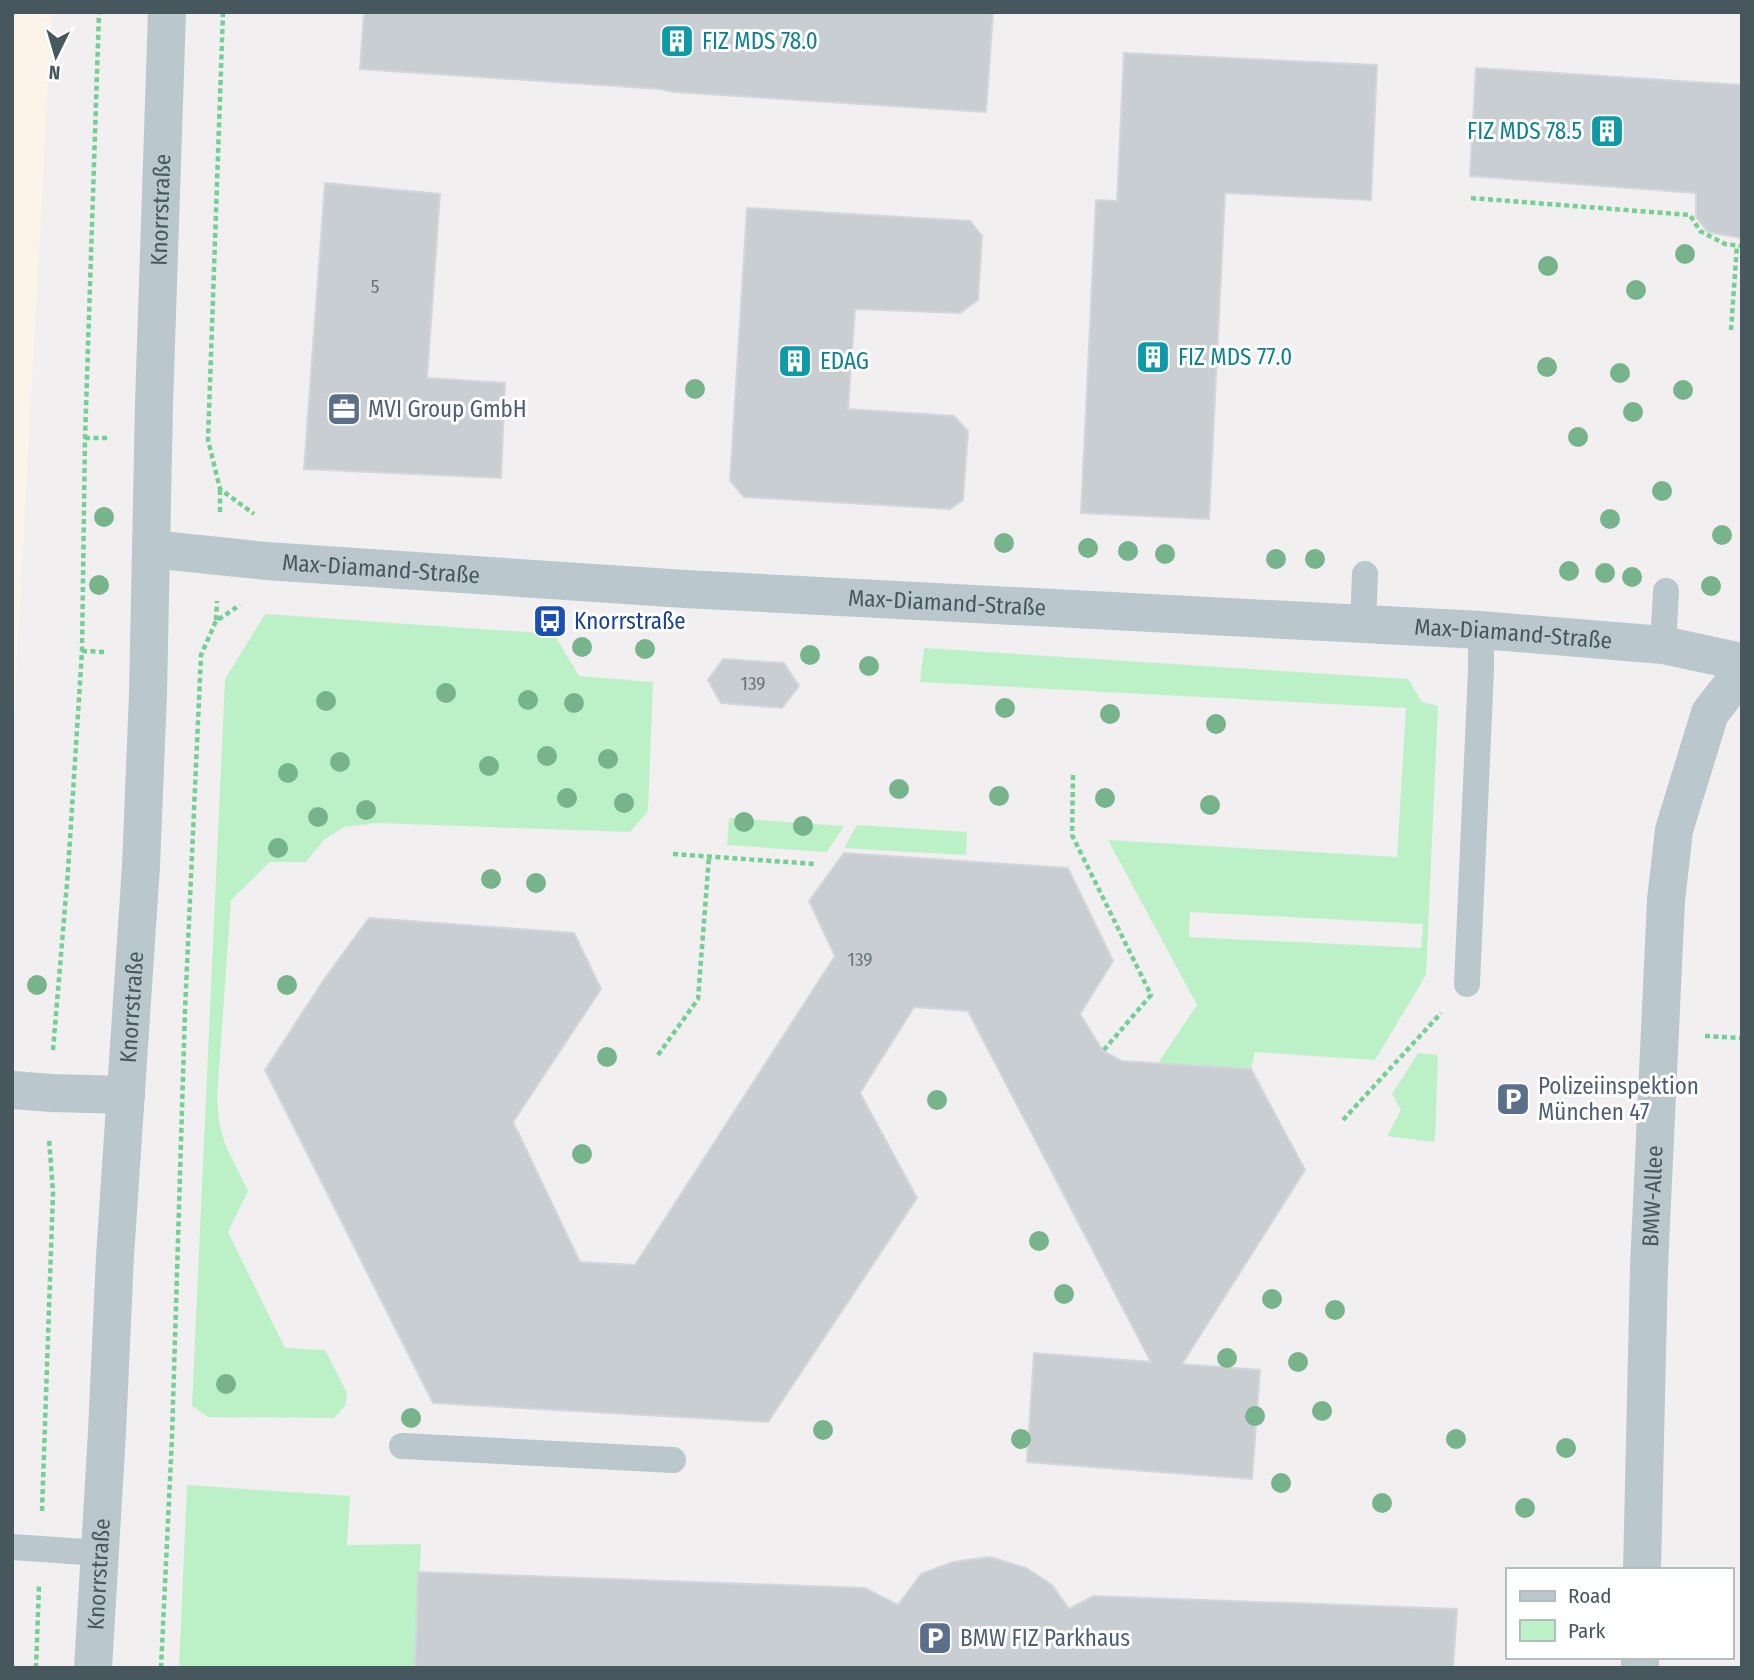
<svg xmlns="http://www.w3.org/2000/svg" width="1754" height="1680" viewBox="0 0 1754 1680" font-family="'Fira Sans Condensed',sans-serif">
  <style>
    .commercial { fill: #fdf4e9 }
    .green { fill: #bcf1c8; fill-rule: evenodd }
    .building { fill: #c9ced2; stroke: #d3d7db; stroke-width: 2 }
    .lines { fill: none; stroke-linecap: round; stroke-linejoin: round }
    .path { stroke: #72d192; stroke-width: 4.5; stroke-dasharray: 5 3.5; stroke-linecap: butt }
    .service { stroke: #bac7cd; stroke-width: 26 }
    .minor { stroke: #bac7cd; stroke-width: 38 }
    .tertiary { stroke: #bac7cd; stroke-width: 38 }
    .tree { fill: #77b48b }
    .labels { text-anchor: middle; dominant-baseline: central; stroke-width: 6; stroke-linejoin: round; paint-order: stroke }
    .number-label { font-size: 19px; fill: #68757b }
    .culture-label { font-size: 23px; fill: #0d838f; stroke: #fff; text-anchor: start }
    .street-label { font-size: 23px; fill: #47575e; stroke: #fff }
    .service-label { font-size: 23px; fill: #4e5e75; stroke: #fff; text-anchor: start }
    .transit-label { font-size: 23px; fill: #164399; stroke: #fff; text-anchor: start }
  </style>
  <rect width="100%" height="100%" fill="#f2eff0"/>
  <path class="commercial" d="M12,12H52L12,749Z"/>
  <path class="green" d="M265,614L554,634L579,676L653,682L648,811L630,832L377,823L344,827L324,840L306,862H270L231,900L217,1097L219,1122L225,1144L248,1191L228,1232L285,1348L325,1350L347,1393L345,1406L334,1418L208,1417L192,1406L225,679Z
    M924,648L1408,679L1422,702L1438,706L1426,975L1375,1060L1255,1052L1251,1069L1158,1063L1197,1005L1108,840L1397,857L1406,708L920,682ZM1190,912L1423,924L1421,948L1189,937Z
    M729,818L844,826L827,852L727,845Z
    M857,825L967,832L966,855L844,848Z
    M1418,1053L1438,1055L1435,1142L1387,1136L1401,1110L1392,1094Z
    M187,1485L350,1496L347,1545L421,1544L415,1668H179Z"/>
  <path class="building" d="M364,12H993L986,112L674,92L660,89L360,69Z
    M1124,53L1377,65L1371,200L1225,193L1209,519L1081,513L1096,200L1117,201Z
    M1476,68L1742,85V238L1708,232L1696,217V193L1470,176Z
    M325,183L440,194L427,378L505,383L501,478L304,469Z
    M747,208L970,221L982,236L978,300L960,313L855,309L848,409L954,416L968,431L963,500L950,509L744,497L730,481Z
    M723,659L784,663L799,686L782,708L721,703L708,680Z
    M844,853L1068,868L1113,961L1080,1014L1103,1051L1122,1061L1251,1069L1305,1170L1182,1364L1260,1370L1252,1479L1027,1462L1034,1353L1151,1362L968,1011L914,1007L860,1093L917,1198L768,1422L433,1403L265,1070L325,978L369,918L574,933L601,989L513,1122L580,1262L635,1265L835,956L809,901Z
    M990,1557L1026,1568L1052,1585L1069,1609L1093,1596L1457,1609L1453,1668H415L418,1572L865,1588L898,1605L921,1574L953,1562Z"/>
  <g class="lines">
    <path class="path" d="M223,12L208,440L220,489L254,514
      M1471,198L1690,215L1700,231L1725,244L1742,246
      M1731,330L1737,245
      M85,438H109
      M220,512V489
      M216,620L217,601
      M82,651L106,652
      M1073,775L1072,835L1151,995L1103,1051
      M673,854L815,864
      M1705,1036L1742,1038
      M53,1050L68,871L82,651L85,438L99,12
      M658,1055L698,999L709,857
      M1343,1120L1441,1013
      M42,1511L53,1192L49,1139
      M36,1668L39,1586
      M161,1668L172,1437L185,1010L201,655L216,621L240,605"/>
    <path class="service" d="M1363,624L1365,574
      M1663,645L1666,591
      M1467,984L1481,670V630
      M402,1446L673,1460
      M12,1547L100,1553"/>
    <g class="minor">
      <path id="s1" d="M151,549L266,561L685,589L1481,630L1663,645L1742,662"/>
      <path d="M12,1090L52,1093L126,1095"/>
      <path id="s2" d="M1642,1570L1649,1267L1666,900L1674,830L1710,713L1742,672"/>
      <path d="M1640,1668V1657"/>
    </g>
    <path class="tertiary" id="s3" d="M93,1668L107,1432L115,1256L141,866L148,694L154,404L167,12"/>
  </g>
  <g class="tree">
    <circle cx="1685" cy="254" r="10"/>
    <circle cx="1548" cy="266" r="10"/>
    <circle cx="1636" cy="290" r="10"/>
    <circle cx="1547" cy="367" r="10"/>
    <circle cx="1620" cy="373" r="10"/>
    <circle cx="695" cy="389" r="10"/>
    <circle cx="1683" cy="390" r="10"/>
    <circle cx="1633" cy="412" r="10"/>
    <circle cx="1578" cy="437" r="10"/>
    <circle cx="1662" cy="491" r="10"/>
    <circle cx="104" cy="517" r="10"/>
    <circle cx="1610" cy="519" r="10"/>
    <circle cx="1722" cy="535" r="10"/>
    <circle cx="1004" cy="543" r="10"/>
    <circle cx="1088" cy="548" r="10"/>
    <circle cx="1128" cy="551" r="10"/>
    <circle cx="1165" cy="554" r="10"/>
    <circle cx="1276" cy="559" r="10"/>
    <circle cx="1315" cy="559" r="10"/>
    <circle cx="1569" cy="571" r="10"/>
    <circle cx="1605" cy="573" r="10"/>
    <circle cx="1632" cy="577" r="10"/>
    <circle cx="99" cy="585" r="10"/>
    <circle cx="1711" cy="586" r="10"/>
    <circle cx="582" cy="647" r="10"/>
    <circle cx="645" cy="649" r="10"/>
    <circle cx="810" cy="655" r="10"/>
    <circle cx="869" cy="666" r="10"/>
    <circle cx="446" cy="693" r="10"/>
    <circle cx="528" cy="700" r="10"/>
    <circle cx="326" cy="701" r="10"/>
    <circle cx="574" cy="703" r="10"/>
    <circle cx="1005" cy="708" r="10"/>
    <circle cx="1110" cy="714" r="10"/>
    <circle cx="1216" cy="724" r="10"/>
    <circle cx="547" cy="756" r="10"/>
    <circle cx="608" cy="759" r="10"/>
    <circle cx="340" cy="762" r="10"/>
    <circle cx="489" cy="766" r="10"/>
    <circle cx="288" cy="773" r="10"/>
    <circle cx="899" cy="789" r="10"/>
    <circle cx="999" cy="796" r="10"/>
    <circle cx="567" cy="798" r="10"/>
    <circle cx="1105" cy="798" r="10"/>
    <circle cx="624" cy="803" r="10"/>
    <circle cx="1210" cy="805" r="10"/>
    <circle cx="366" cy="810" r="10"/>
    <circle cx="318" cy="817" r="10"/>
    <circle cx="744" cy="822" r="10"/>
    <circle cx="803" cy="826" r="10"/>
    <circle cx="278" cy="848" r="10"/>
    <circle cx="491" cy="879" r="10"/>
    <circle cx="536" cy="883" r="10"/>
    <circle cx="37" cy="985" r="10"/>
    <circle cx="287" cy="985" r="10"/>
    <circle cx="607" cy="1057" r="10"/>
    <circle cx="937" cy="1100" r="10"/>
    <circle cx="582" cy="1154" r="10"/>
    <circle cx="1039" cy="1241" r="10"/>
    <circle cx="1064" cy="1294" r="10"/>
    <circle cx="1272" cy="1299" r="10"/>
    <circle cx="1335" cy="1310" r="10"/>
    <circle cx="1227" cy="1358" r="10"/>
    <circle cx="1298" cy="1362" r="10"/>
    <circle cx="226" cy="1384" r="10"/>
    <circle cx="1322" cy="1411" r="10"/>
    <circle cx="1255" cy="1416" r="10"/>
    <circle cx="411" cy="1418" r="10"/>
    <circle cx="823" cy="1430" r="10"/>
    <circle cx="1021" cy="1439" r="10"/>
    <circle cx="1456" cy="1439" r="10"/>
    <circle cx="1566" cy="1448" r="10"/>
    <circle cx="1281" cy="1483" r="10"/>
    <circle cx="1382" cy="1503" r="10"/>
    <circle cx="1525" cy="1508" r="10"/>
  </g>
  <defs>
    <g id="building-square" transform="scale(1.75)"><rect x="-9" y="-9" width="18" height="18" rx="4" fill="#0f9aa8" stroke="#fff"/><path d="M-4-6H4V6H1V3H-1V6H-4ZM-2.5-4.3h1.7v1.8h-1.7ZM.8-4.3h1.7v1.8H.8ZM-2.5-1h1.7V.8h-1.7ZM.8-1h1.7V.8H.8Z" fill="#fff"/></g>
    <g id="office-square" transform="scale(1.75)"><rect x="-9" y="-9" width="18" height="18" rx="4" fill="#5c6f8a" stroke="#fff"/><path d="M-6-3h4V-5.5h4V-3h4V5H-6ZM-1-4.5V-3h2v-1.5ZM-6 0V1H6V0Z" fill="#fff"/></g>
    <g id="bus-square" transform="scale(1.75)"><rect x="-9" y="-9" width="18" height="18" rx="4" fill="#1a4fb4" stroke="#fff"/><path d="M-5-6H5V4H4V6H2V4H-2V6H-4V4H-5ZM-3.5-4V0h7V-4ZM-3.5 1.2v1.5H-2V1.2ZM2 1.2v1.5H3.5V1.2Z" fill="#fff"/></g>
    <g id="parking-square" transform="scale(1.75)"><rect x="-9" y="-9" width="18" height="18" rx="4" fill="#5c6f8a" stroke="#fff"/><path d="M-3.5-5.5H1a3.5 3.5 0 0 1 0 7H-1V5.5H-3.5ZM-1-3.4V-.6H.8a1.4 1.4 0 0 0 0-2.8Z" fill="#fff"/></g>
  </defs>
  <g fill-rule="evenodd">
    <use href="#building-square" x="677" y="41"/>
    <use href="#building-square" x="1607" y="131"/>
    <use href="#building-square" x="1153" y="357"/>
    <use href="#building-square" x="795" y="361"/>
    <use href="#office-square" x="344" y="409"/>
    <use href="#bus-square" x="550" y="621"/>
    <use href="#parking-square" x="1513" y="1099"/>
    <use href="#parking-square" x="935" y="1638"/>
  </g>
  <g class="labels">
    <g class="number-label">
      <text x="375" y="286">5</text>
      <text x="753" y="683">139</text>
      <text x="860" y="959">139</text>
    </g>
    <g class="culture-label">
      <text x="702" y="41">FIZ MDS 78.0</text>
      <text x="1582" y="131" text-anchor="end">FIZ MDS 78.5</text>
      <text x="1178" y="357">FIZ MDS 77.0</text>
      <text x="820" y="361">EDAG</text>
    </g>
    <g class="street-label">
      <text stroke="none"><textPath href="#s3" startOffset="1460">Knorrstraße</textPath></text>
      <text stroke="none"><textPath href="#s1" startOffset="231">Max-Diamand-Straße</textPath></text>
      <text stroke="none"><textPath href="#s1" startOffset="798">Max-Diamand-Straße</textPath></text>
      <text stroke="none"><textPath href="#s1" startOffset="1365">Max-Diamand-Straße</textPath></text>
      <text stroke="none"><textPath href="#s3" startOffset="662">Knorrstraße</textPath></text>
      <text stroke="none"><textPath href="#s2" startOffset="374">BMW-Allee</textPath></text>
      <text stroke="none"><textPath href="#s3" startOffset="94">Knorrstraße</textPath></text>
    </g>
    <g class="service-label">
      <text x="368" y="409">MVI Group GmbH</text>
      <text x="1538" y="1086">Polizeiinspektion<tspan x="1538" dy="26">München 47</tspan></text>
      <text x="960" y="1638">BMW FIZ Parkhaus</text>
    </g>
    <g class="transit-label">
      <text x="574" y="621">Knorrstraße</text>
    </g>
  </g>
  <rect width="1754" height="1680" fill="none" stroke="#47575e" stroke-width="28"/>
  <rect x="1506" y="1568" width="228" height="91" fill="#ffffff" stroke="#b5bcbf" stroke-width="2"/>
  <rect x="1520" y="1591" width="35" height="10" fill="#bac7cd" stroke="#b5bcbf" stroke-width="2"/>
  <text x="1568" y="1603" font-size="21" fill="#47575e">Road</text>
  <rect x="1520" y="1620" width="35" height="21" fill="#bcf1c8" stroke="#b5bcbf" stroke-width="2"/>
  <text x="1568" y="1638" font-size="21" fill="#47575e">Park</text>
  <g transform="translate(56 56) rotate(185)" stroke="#ffffff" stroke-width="5" paint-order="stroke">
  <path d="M0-5L12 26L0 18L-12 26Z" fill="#47575e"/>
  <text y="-10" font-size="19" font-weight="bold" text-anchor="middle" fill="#47575e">N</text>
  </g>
</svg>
